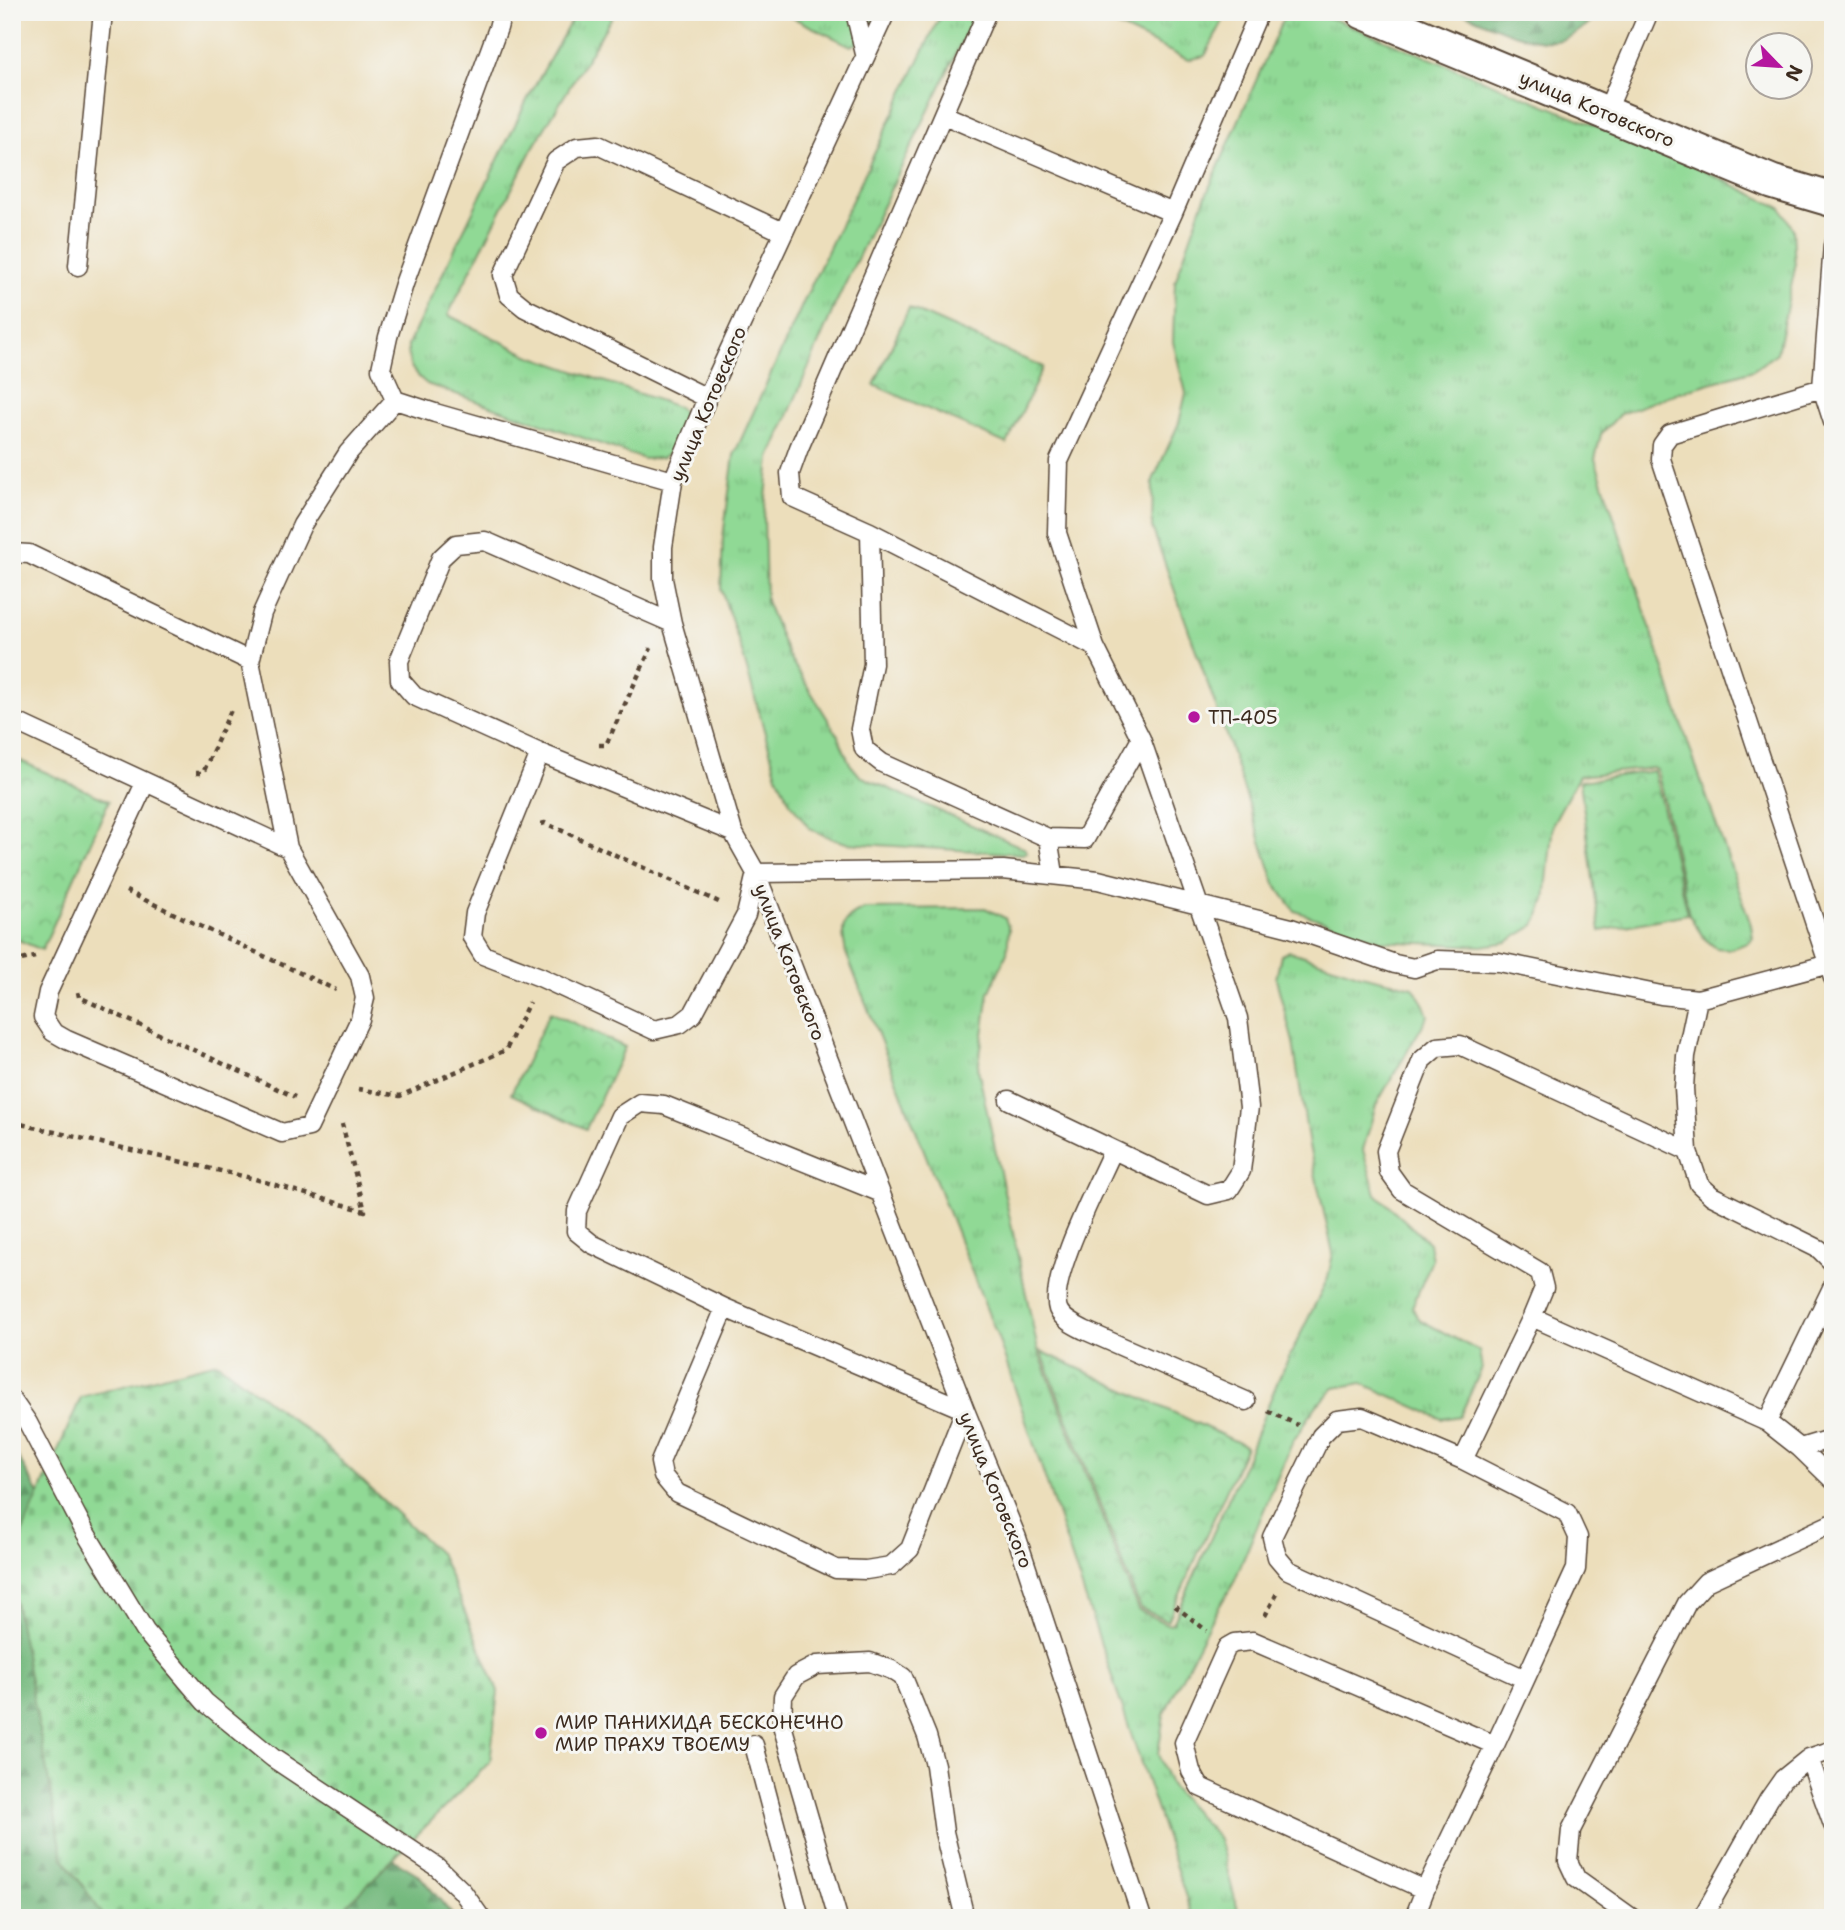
<svg xmlns="http://www.w3.org/2000/svg" width="1845" height="1930" viewBox="0 0 1845 1930" font-family="'Shantell Sans',sans-serif">
  <style>
    .grass { fill: url(#grass-tufts); stroke: #66825a; stroke-width: 2 }
    .forest { fill: url(#forest-firs); stroke: #58724e; stroke-width: 2 }
    .cemetery { fill: url(#cemetery-stones); stroke: #66825a; stroke-width: 2 }
    .park { fill: url(#park-crowns); stroke: #66825a; stroke-width: 2 }
    .lines { fill: none; stroke-linecap: round; stroke-linejoin: round }
    .lane-casing { stroke: #564536; stroke-width: 21 }
    .street-casing { stroke: #564536; stroke-width: 37 }
    .path { stroke: #564536; stroke-width: 4.5; stroke-dasharray: 5 5; stroke-linecap: butt }
    .lane { stroke: #fff; stroke-width: 18 }
    .street { stroke: #fff; stroke-width: 33 }
    .poi-dot { fill: #b5179e; stroke: #f6f6f2; stroke-width: 2.5 }
    .labels { text-anchor: middle; dominant-baseline: central; stroke-width: 6; stroke-linejoin: round; paint-order: stroke }
    .street-label { font-size: 19px; fill: #3b2a1e; stroke: #f6f6f2 }
    .poi-label { font-size: 19px; fill: #3b2a1e; stroke: #f6f6f2; text-anchor: start }
  </style>
  <defs>
    <pattern id="grass-tufts" width="24" height="20" patternUnits="userSpaceOnUse" patternTransform="scale(1.75)"><rect width="24" height="20" fill="#90d995"/><path d="M3 7l-1-3M5 7V3M7 7l1-3M15 17l-1-3M17 17v-4M19 17l1-3" fill="none" stroke="#7dba80"/></pattern>
    <pattern id="forest-firs" width="22" height="20" patternUnits="userSpaceOnUse" patternTransform="scale(1.75)"><rect width="22" height="20" fill="#74b97e"/><path d="M5 1l3.5 6h-7zM16 11l3.5 6h-7z" fill="#609767"/></pattern>
    <pattern id="cemetery-stones" width="16" height="16" patternUnits="userSpaceOnUse" patternTransform="scale(1.75)"><rect width="16" height="16" fill="#90d995"/><path d="M2 7V4a2 2 0 0 1 4 0v3zM10 15v-3a2 2 0 0 1 4 0v3z" fill="#7dba80"/></pattern>
    <pattern id="park-crowns" width="20" height="18" patternUnits="userSpaceOnUse" patternTransform="scale(1.75)"><rect width="20" height="18" fill="#90d995"/><path d="M2 6a3 3 0 1 1 6 0M12 15a3 3 0 1 1 6 0" fill="none" stroke="#7dba80"/></pattern>
  </defs>
  <rect width="100%" height="100%" fill="#f6f6f2"/>
  <filter id="ink" filterUnits="userSpaceOnUse"><feTurbulence type="fractalNoise" baseFrequency=".0143" numOctaves="2"/><feDisplacementMap in="SourceGraphic" scale="14" xChannelSelector="R" yChannelSelector="G"/><feConvolveMatrix kernelMatrix="1 2 1 2 8 2 1 2 1" color-interpolation-filters="sRGB"/></filter>
  <filter id="wash" filterUnits="userSpaceOnUse"><feTurbulence type="fractalNoise" baseFrequency=".00686" numOctaves="4" result="noise"/><feDisplacementMap in="SourceGraphic" scale="28" xChannelSelector="R" yChannelSelector="G"/><feGaussianBlur stdDeviation="1.57" result="paint"/><feColorMatrix in="noise" values="0 0 0 0 0 0 0 0 0 0 0 0 0 0 0 0 0 1.4 0 .05"/><feComposite in="paint" operator="in"/></filter>
  <g filter="url(#wash)">
    <rect width="100%" height="100%" fill="#ecdebb"/>
    <path class="grass" d="M576,12H615L531,151L448,315L528,355L678,407L683,412L684,419L671,452L661,458L644,459L427,384C412,372 407,365 408,345L526,102Z
      M781,12H879L861,42L851,46Z
      M942,12H976L835,305L770,458L764,517L766,601L788,655L837,734L850,764L860,776L1024,848L1027,852L1022,854L846,843L826,836L809,828L790,802L777,776L742,652L721,589L723,537L734,455L809,290Z
      M1088,12H1223V21L1205,56L1188,60Z
      M1286,12H1309L1336,20L1695,166L1781,208L1793,229L1795,268L1777,353L1753,370L1677,393L1620,414L1601,434L1595,459L1688,743L1751,925L1753,938L1748,943L1730,949L1716,948L1704,938L1689,915L1657,770L1653,768L1579,776L1553,823L1545,900L1535,925L1507,942L1482,946L1379,941L1295,911L1275,884L1225,732L1152,527L1153,480L1179,423L1186,393L1173,342L1175,282L1203,202Z
      M985,908L1005,918L1009,929L1007,953L989,993L978,1069L1038,1350L1138,1610L1167,1624L1173,1623L1247,1457L1279,1378L1328,1278L1333,1253L1309,1146L1293,1042L1276,979L1281,955L1289,951L1361,975L1413,987L1424,1005L1428,1016L1376,1105L1363,1150L1376,1194L1429,1243L1432,1260L1412,1307L1420,1320L1479,1351L1482,1368L1460,1416L1442,1419L1362,1383L1335,1388L1317,1405L1292,1443L1233,1584L1210,1622L1164,1714L1158,1754L1170,1785L1219,1839L1240,1918H1193L998,1338L846,953C842,929 838,920 864,909Z"/>
    <path class="forest" d="M1461,12H1601C1591,22 1575,36 1560,40C1533,47 1487,23 1461,12Z
      M12,1447L109,1615L258,1778L419,1875L455,1918H12Z"/>
    <path class="cemetery" d="M217,1362L319,1440L441,1555L498,1691L490,1762L344,1908L326,1918H105L63,1857L12,1585V1557L81,1397Z"/>
    <path class="park" d="M909,308L1043,367L1007,444L874,385Z
      M12,757L109,801L42,950L16,939L12,925Z
      M1654,771L1687,914L1600,931L1580,781Z
      M550,1012L625,1047L586,1129L511,1094Z
      M1041,1351L1246,1446L1168,1621L1140,1608Z"/>
  </g>
  <g filter="url(#ink)">
    <g class="lines">
      <g class="lane-casing">
        <path id="lane" d="M855,12L865,54
          M886,12L707,398L673,481L663,547V579L672,623L733,832L756,873L965,1410L1017,1538L1142,1918
          M987,12L799,448L790,473L792,497L870,532L1095,647
          M1606,113L1649,12
          M944,115L1173,213
          M1833,245L1822,388L1833,422
          M78,266L103,12
          M1822,388L1670,434L1662,445L1661,459L1833,978
          M707,398L525,308L509,295L503,275L556,161L577,147L598,145L783,232
          M395,400L381,369L388,337L404,284L498,28L502,12
          M870,532L873,664L860,729L864,749L882,763L1048,838L1085,839L1141,739
          M12,553L29,554L250,661
          M672,623L485,541L456,544L441,558L399,661L400,680L414,696L540,753L733,832
          M12,720L288,848
          M540,753L475,913L472,937L483,955L540,977L654,1030L680,1024L693,1014L746,915L756,873L1003,870L1098,880L1291,928L1395,964L1414,968L1437,960L1499,962L1661,995L1698,999L1686,1056L1684,1088L1688,1151
          M145,783L48,992L43,1017L53,1032L67,1040L282,1133L309,1127L360,1019L365,998L360,976L288,848L250,661L262,613L302,525L348,453L395,400L435,413L673,481
          M1048,838L1054,874
          M1698,999L1833,963
          M1009,1100L1208,1195L1229,1190L1241,1171L1249,1107L1238,1018L1141,739L1095,647L1057,533L1059,461L1173,213L1259,12
          M1113,1150C1099,1182 1048,1279 1058,1309C1062,1319 1074,1325 1084,1330L1246,1401
          M725,1308L660,1462L663,1476L677,1493L836,1569L866,1570L891,1566L910,1549L965,1410L725,1308L592,1244L576,1231L577,1211L620,1116L640,1103L664,1105L879,1192
          M1532,1317L1767,1422L1800,1448L1833,1480
          M12,1400L28,1423L85,1532L145,1631L205,1702L273,1758L437,1867L462,1891L481,1918
          M1767,1422L1833,1286
          M1800,1448L1833,1438
          M1463,1460L1532,1317L1544,1288L1540,1272L1402,1190L1389,1172L1386,1151L1422,1060L1437,1047L1460,1045L1688,1151L1699,1184L1712,1196L1819,1249L1833,1263
          M754,1745L800,1918
          M1833,1750L1809,1758L1833,1825
          M1425,1890L1200,1787L1191,1771L1184,1743L1227,1647L1234,1643L1253,1641L1495,1745
          M838,1918L782,1725L783,1696L796,1676L817,1665L870,1662L892,1670L903,1677L927,1736L935,1765L944,1832L965,1918
          M1414,1918L1425,1890L1495,1745L1576,1569L1578,1537L1567,1513L1463,1460L1362,1417L1337,1420L1321,1436L1272,1537L1277,1557L1288,1570L1525,1679
          M1632,1918L1576,1878L1568,1861L1571,1830L1687,1603L1706,1582L1833,1523
          M1702,1918L1769,1799L1783,1779L1809,1758"/>
      </g>
      <g class="street-casing">
        <path id="street" d="M1363,12L1772,182L1833,200"/>
      </g>
      <path class="path" d="M1827,446L1833,465
        M599,745H606L651,648
        M196,773H203L231,710
        M541,824L545,823L721,903
        M126,891L336,990
        M12,962L35,957
        M78,992L79,997L295,1097
        M358,1089L400,1096L506,1050L529,1002
        M12,1122L255,1179L365,1211L342,1124
        M1268,1411L1298,1425
        M1175,1606L1207,1631
        M1265,1616L1277,1593"/>
      <use href="#lane" class="lane"/>
      <use href="#street" class="street"/>
    </g>
  </g>
  <g class="poi-dot">
    <circle cx="1194" cy="717" r="7"/>
    <circle cx="541" cy="1733" r="7"/>
  </g>
  <g class="labels">
    <g class="street-label">
      <text transform="translate(1597 109) rotate(23)">улица Котовского</text>
      <text transform="translate(708 404) rotate(-67)">улица Котовского</text>
      <text transform="translate(790 962) rotate(69)">улица Котовского</text>
      <text transform="translate(996 1490) rotate(68)">улица Котовского</text>
    </g>
    <g class="poi-label">
      <text x="1208" y="717">ТП-405</text>
      <text x="555" y="1722">МИР ПАНИХИДА БЕСКОНЕЧНО<tspan x="555" dy="22">МИР ПРАХУ ТВОЕМУ</tspan></text>
    </g>
  </g>
  <rect width="1845" height="1930" fill="none" stroke="#f6f6f2" stroke-width="42"/>
  <g transform="translate(1779 66) rotate(115)"><circle r="33" fill="#f6f6f2" stroke="#aba49d" stroke-width="2"/>
  <path d="M0-5L12 26L0 18L-12 26Z" fill="#b5179e"/>
  <text y="-10" font-size="19" font-weight="bold" text-anchor="middle" fill="#3b2a1e">N</text>
  </g>
</svg>
